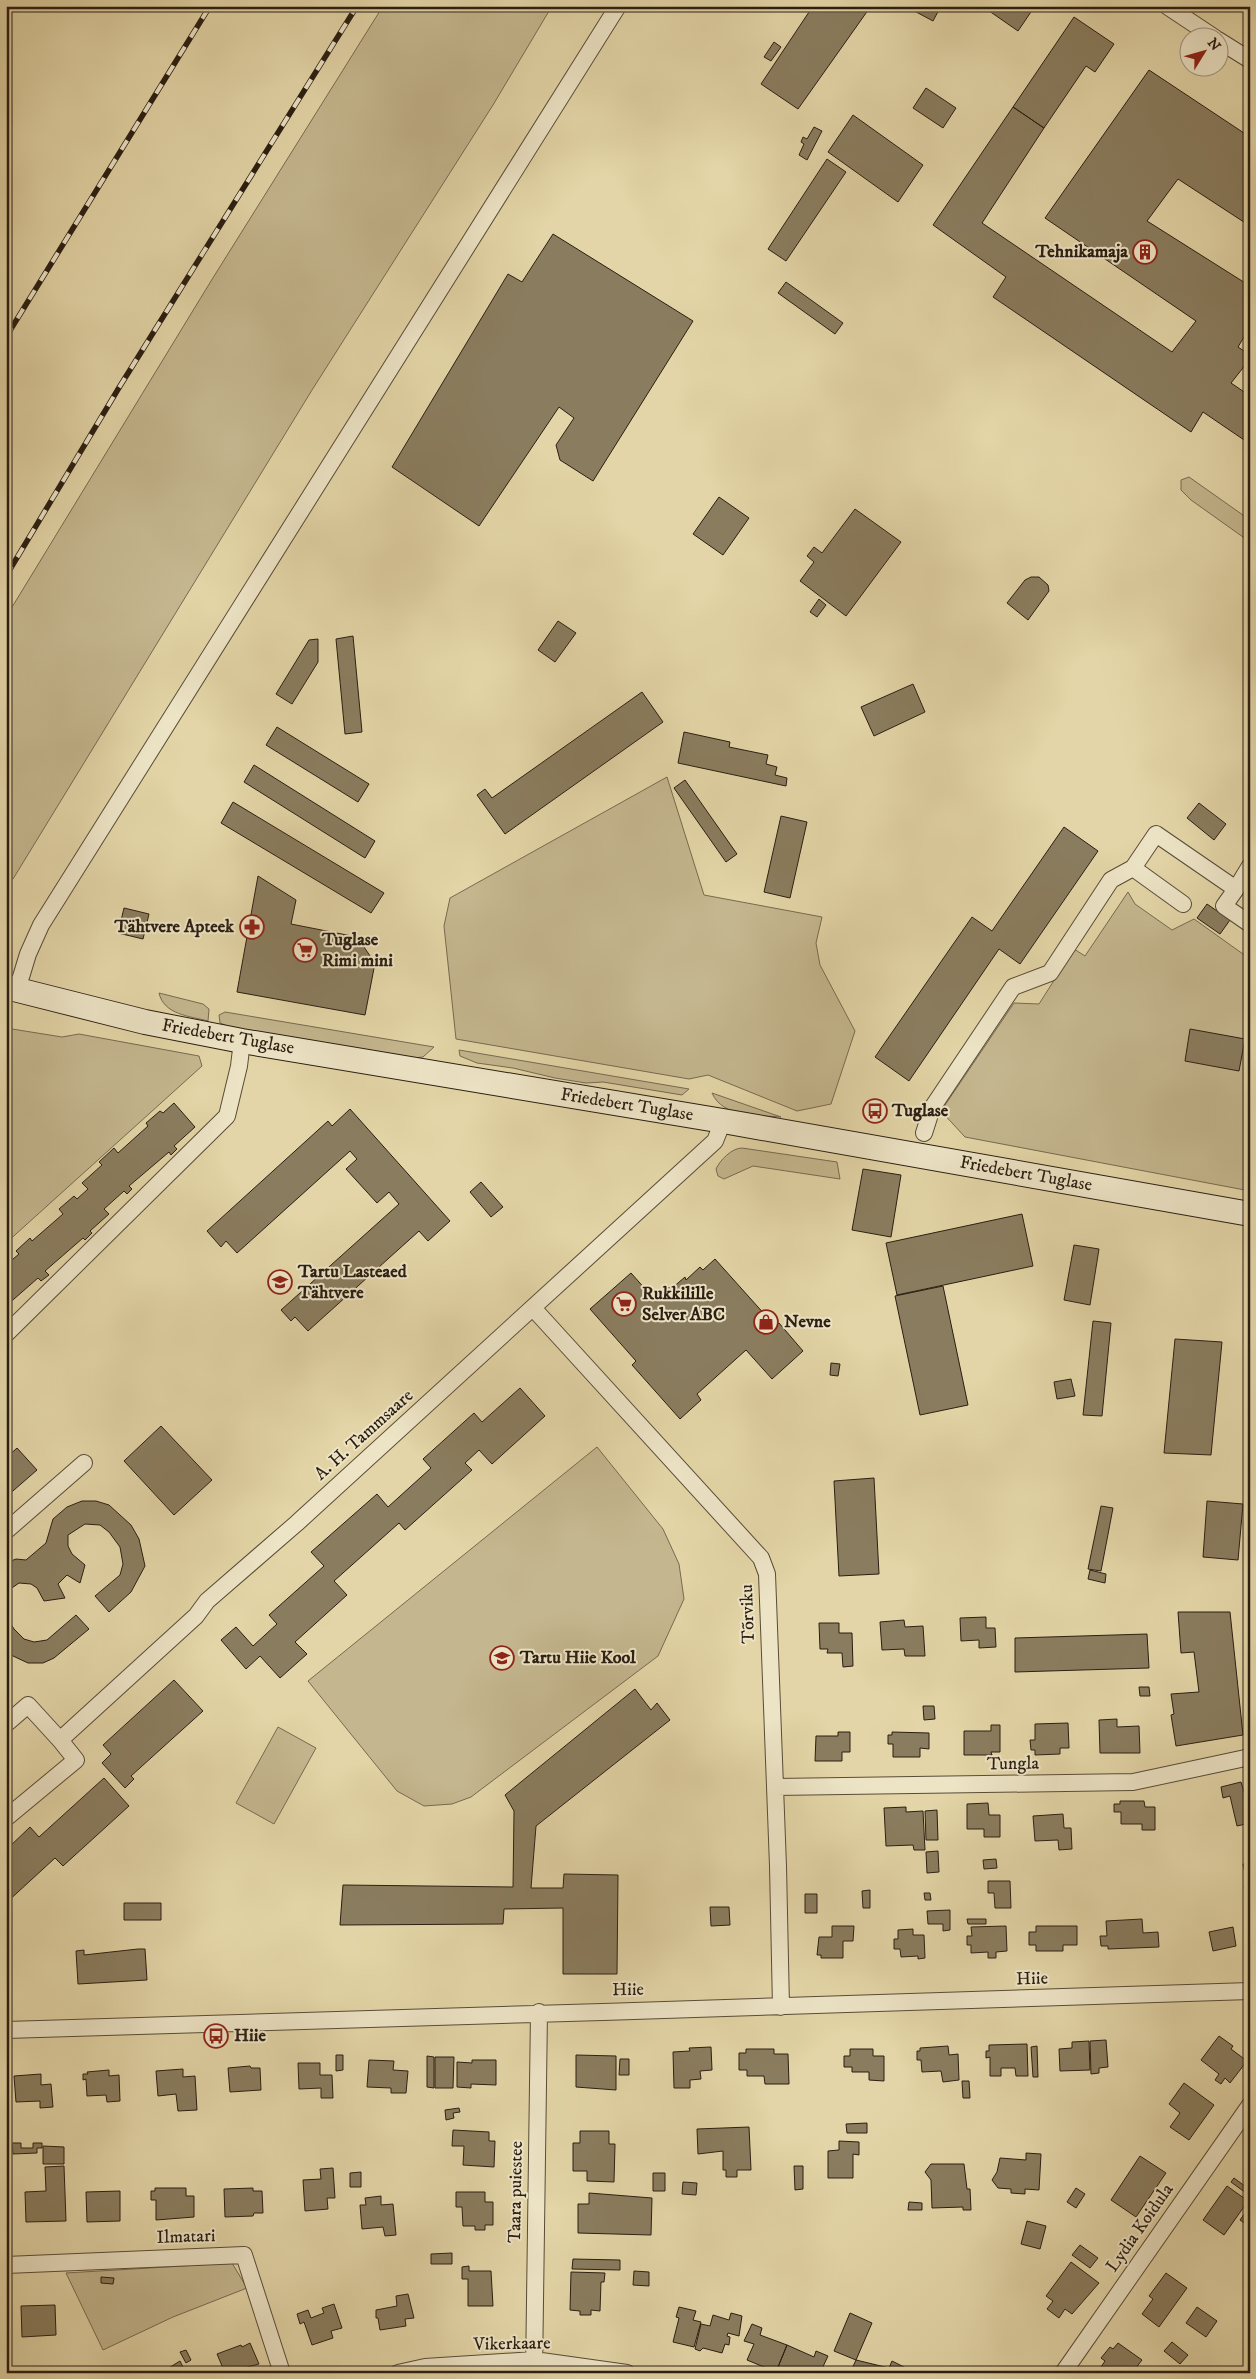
<svg xmlns="http://www.w3.org/2000/svg" width="1256" height="2379" viewBox="0 0 1256 2379" font-family="'IM FELL DW Pica',serif">
  <style>
    .green { fill: #c4b68e; stroke: #776a50 }
    .building { fill: #8a7d5f; stroke: #2a1e12 }
    .lines { fill: none; stroke-linecap: round; stroke-linejoin: round }
    .street-casing { stroke: #584c37; stroke-width: 18 }
    .secondary-casing { stroke: #2a1e12; stroke-width: 26 }
    .street { stroke: #ede4c6; stroke-width: 16 }
    .secondary { stroke: #ede4c6; stroke-width: 24 }
    .rail-casing { stroke: #2a1e12; stroke-width: 5.5 }
    .rail { stroke: #ede4c6; stroke-width: 4; stroke-dasharray: 11; stroke-linecap: butt }
    .labels { text-anchor: middle; dominant-baseline: central; stroke-width: 4; stroke-linejoin: round; paint-order: stroke }
    .poi-label { font-size: 18px; font-weight: bold; fill: #2a1e12; stroke: #ede4c6; text-anchor: start }
    .street-label { font-size: 18px; fill: #2a1e12; stroke: #ede4c6 }
  </style>
  <rect width="100%" height="100%" fill="#e3d5a7"/>
  <filter id="stains"><feTurbulence type="fractalNoise" baseFrequency=".004" numOctaves="4"/><feColorMatrix values="0 0 0 0 .2 0 0 0 0 .09 0 0 0 0 .02 0 0 0 .5 -.17"/></filter>
  <radialGradient id="worn" r=".72"><stop offset=".6" stop-color="#630" stop-opacity="0"/><stop offset="1" stop-color="#630" stop-opacity=".3"/></radialGradient>
  <path class="green" d="M383,6H552L493,105L312,390L13,879L6,877V617L211,281Z
    M1189,477L1250,520V542L1191,500L1181,490V480Z
    M667,777L704,895L822,917L816,943L820,965L855,1031L831,1104L797,1111L708,1075L689,1079L456,1039L444,926L450,898Z
    M1128,892L1135,904L1172,930L1194,919L1250,959V1191L965,1137L941,1111L1014,1003L1039,1004L1074,949L1085,956Z
    M159,993L203,1004L209,1009L208,1021C190,1016 164,1015 159,993Z
    M225,1012L434,1047L423,1057L413,1058L233,1028L220,1023L219,1015Z
    M6,1028L62,1037L79,1034L199,1056L202,1066L6,1243Z
    M459,1050L689,1089L682,1095L603,1082L586,1083L555,1078L513,1068L477,1063L460,1056Z
    M712,1093L781,1117C758,1115 723,1118 712,1093Z
    M742,1148L837,1162L840,1179L753,1166L724,1179L718,1176L716,1169C720,1160 732,1148 742,1148Z
    M597,1447L663,1529L679,1564L684,1599L658,1656L471,1797L452,1804L424,1806L397,1791L308,1681Z
    M278,1727L316,1748L274,1824L236,1803Z
    M232,2263L247,2288L173,2317L103,2350L66,2273Z"/>
  <path class="building" d="M813,6H871L798,109L761,84Z
    M905,6H941L933,21Z
    M982,6H1035L1018,31Z
    M1074,17L1114,44L1095,72L1086,66L1044,128L1013,107Z
    M774,42L781,47L771,61L764,57Z
    M1149,70L1250,137V226L1178,179L1147,221L1250,286V327L1238,347L1250,355V359L1231,383L1250,396V444L1203,412L1191,432L993,297L1006,277L933,225L1013,107L1044,128L982,223L1172,352L1196,321L1045,218Z
    M926,88L956,108L943,128L913,108Z
    M853,115L923,165L898,202L828,152Z
    M6,120L12,121L8,141H6Z
    M814,127L822,131L807,160L799,155L804,144L801,142L803,137L807,139Z
    M827,159L846,172L786,261L768,249Z
    M553,234L693,321L593,481L560,460L556,445L574,418L559,407L479,526L392,467L508,274L522,282Z
    M786,282L843,323L835,334L778,293Z
    M719,497L749,518L723,555L693,534Z
    M855,509L901,542L846,616L800,581L814,562L807,556L814,547L822,553Z
    M1031,577H1039L1048,585L1049,591L1028,620L1007,603L1025,580Z
    M819,599L826,605L817,617L810,612Z
    M558,621L576,633L555,662L538,650Z
    M353,636L362,732L345,734L336,639Z
    M318,639V662L292,704L276,694L309,640Z
    M913,684L925,712L874,736L861,707Z
    M642,692L663,722L505,834L477,795L485,789L492,798Z
    M277,727L369,784L358,802L266,745Z
    M684,732L730,742L729,747L768,755L766,764L777,767L775,775L787,778L786,786L678,763Z
    M254,765L375,841L365,858L244,782Z
    M685,780L737,854L726,862L674,788Z
    M233,802L384,893L371,913L221,823Z
    M1199,803L1226,824L1214,840L1187,818Z
    M781,816L807,822L790,898L764,892Z
    M1064,827L1098,851L1020,964L999,949L909,1081L875,1057L972,917L992,931Z
    M258,876L296,900L291,924L357,937L375,963L365,1015L237,992Z
    M1207,904L1230,920L1220,934L1197,918Z
    M124,908L149,914L143,939L118,933Z
    M1190,1029L1245,1039L1239,1071L1185,1061Z
    M174,1103L195,1127L174,1146L177,1149L171,1155L169,1152L129,1186L132,1189L127,1194L124,1191L104,1209L109,1214L90,1231L92,1233L85,1240L83,1238L45,1271L49,1275L41,1281L38,1278L6,1306V1265L19,1254L16,1251L30,1238L32,1241L63,1214L59,1209L74,1196L77,1199L88,1189L82,1183L102,1165L99,1162L114,1148L118,1153L148,1126L146,1123L160,1111L163,1113Z
    M350,1109L450,1221L428,1241L419,1231L308,1331L295,1317L291,1321L281,1310L399,1204L389,1192L377,1203L346,1169L357,1159L350,1151L237,1253L226,1241L221,1247L207,1231L328,1121L332,1126Z
    M863,1169L901,1175L891,1237L852,1230Z
    M481,1182L503,1207L491,1217L470,1192Z
    M1022,1214L1033,1266L897,1295L886,1243Z
    M1074,1245L1099,1249L1090,1305L1064,1300Z
    M715,1259L775,1326L779,1323L803,1351L772,1379L746,1350L697,1394L701,1400L680,1419L632,1365L636,1361L590,1309L631,1273L655,1300L669,1287L671,1289L685,1277L686,1280L700,1267L703,1270Z
    M943,1286L968,1405L920,1415L895,1296Z
    M1093,1321L1111,1323L1102,1416L1083,1415Z
    M1175,1339L1222,1342L1211,1455L1164,1453Z
    M831,1363L840,1364L838,1376L830,1375Z
    M1071,1379L1075,1396L1057,1399L1054,1382Z
    M520,1388L545,1416L492,1464L479,1450L465,1463L472,1470L405,1530L399,1523L334,1581L347,1595L295,1642L307,1654L280,1678L260,1656L246,1669L221,1640L236,1627L253,1646L277,1624L269,1615L324,1566L311,1552L377,1494L388,1507L431,1468L423,1459L474,1413L482,1422Z
    M161,1426L212,1480L174,1515L124,1461Z
    M17,1448L37,1470L6,1497V1458Z
    M874,1478L879,1574L839,1576L834,1481Z
    M82,1501H96L109,1505L131,1525L139,1539L145,1566L131,1592L109,1612L95,1596L120,1575L123,1564L120,1547L109,1532L100,1525L85,1524L68,1535V1546L72,1554L85,1565L80,1583L67,1575L58,1584L65,1598L44,1601L37,1588L31,1584L19,1583L6,1592V1563L16,1559L26,1560L46,1543L53,1519L67,1507Z
    M1207,1501L1243,1504L1238,1560L1203,1557Z
    M1101,1506L1113,1508L1101,1571L1088,1569Z
    M1090,1570L1106,1574L1105,1583L1088,1579Z
    M1178,1612H1230L1243,1735L1176,1746L1171,1715L1174,1714L1171,1694L1199,1692L1194,1652L1181,1653Z
    M76,1615L89,1629L54,1658L43,1663H28L13,1656L6,1650V1616L14,1629L24,1639L34,1642L47,1640Z
    M986,1617V1628H995L996,1647L979,1648V1640L961,1641L960,1618Z
    M904,1620L905,1627L923,1626L925,1656H905L904,1649L882,1650L880,1622Z
    M819,1623H839V1633H852L853,1666L843,1667L842,1653H827L828,1649H820Z
    M1147,1634L1149,1668L1015,1672V1638Z
    M174,1680L203,1711L131,1776L134,1779L125,1788L102,1763L111,1754L103,1745Z
    M1139,1687H1149L1150,1696H1140Z
    M635,1689L651,1710L657,1703L670,1720L536,1826L531,1888H563L564,1874L618,1875L617,1974H563V1908L504,1909L503,1924L340,1925L343,1885L513,1887L514,1811L505,1795Z
    M923,1706H934L935,1719L924,1720Z
    M1117,1719V1727L1139,1726L1140,1753H1100L1099,1720Z
    M1068,1723L1069,1748H1060V1754L1035,1755V1750H1031L1030,1740H1035V1724Z
    M991,1725H1000V1752H991L992,1755H964V1731H991Z
    M838,1732H850V1752H842V1761H815L816,1736H838Z
    M892,1732L929,1733V1749L920,1748V1757H893V1744H888V1735H892Z
    M104,1778L129,1806L63,1866L55,1858L6,1903V1850L30,1827L39,1837Z
    M1241,1782L1244,1792L1250,1791V1823L1237,1826L1230,1796L1223,1798L1221,1787Z
    M1120,1801H1144L1145,1807H1155V1830H1142V1824H1121V1812H1114V1804H1120Z
    M988,1803L989,1815H1000V1837H984V1829H967V1804Z
    M906,1807V1812L923,1811L925,1850H914L913,1845L886,1846L884,1808Z
    M937,1810L938,1840H926L925,1811Z
    M1063,1814L1064,1828H1071L1072,1849L1059,1850L1058,1840L1035,1841L1033,1816Z
    M938,1851L939,1872L927,1873L926,1852Z
    M996,1859L997,1868L984,1869L983,1860Z
    M1250,1863V1877L1246,1878L1243,1864Z
    M988,1881H1010L1011,1908H995L994,1893H988Z
    M1250,1884V1897H1246L1244,1886Z
    M870,1890V1908H863L862,1891Z
    M924,1893H930L931,1900H925Z
    M805,1894H817V1913H805Z
    M124,1903H161V1920H124Z
    M710,1907H729L730,1925L711,1926Z
    M950,1910V1930L943,1931V1924H928L927,1911Z
    M967,1919H986V1924H968Z
    M1142,1919L1143,1933L1158,1932L1159,1947L1108,1949V1946H1101L1100,1936H1107L1106,1921Z
    M832,1926H854L853,1941H843V1958H821V1955H817L819,1937H832Z
    M1006,1926L1007,1951L996,1952V1958H988V1952L971,1953V1945H967V1936H972L971,1927Z
    M1036,1926H1077V1945H1063V1951H1036V1945H1029V1932H1036Z
    M1233,1927L1236,1946L1213,1951L1209,1932Z
    M913,1929V1935H924L925,1958L918,1959V1956L901,1957L900,1949H894V1939H898V1930Z
    M138,1949H145L147,1980L78,1984L76,1951L84,1950V1955Z
    M1219,2036L1233,2046L1231,2049L1247,2061L1230,2083L1225,2078L1221,2084L1215,2080L1219,2074L1201,2060Z
    M1106,2040L1108,2067L1099,2068V2073L1091,2074L1090,2041Z
    M1089,2041L1090,2070L1060,2071L1059,2049L1072,2048V2042Z
    M1027,2044L1028,2076H1016L1015,2068H1001V2076H990V2057L986,2058V2051H989V2045Z
    M948,2046L949,2055L958,2054L959,2080L943,2082L941,2071L922,2072L921,2060H917V2051H920V2048Z
    M1037,2046L1038,2077H1033L1031,2047Z
    M711,2047L712,2070L700,2071L701,2079L690,2080V2088H674L673,2052L690,2051L689,2048Z
    M746,2049H774V2054H788L789,2084H765L764,2076H747V2070H739V2053H746Z
    M850,2049H873V2056H884V2081L869,2080V2072H852V2067H844V2056H850Z
    M336,2055H343V2070L336,2071Z
    M576,2055L616,2056V2090L576,2087Z
    M427,2056L434,2057V2088L427,2087Z
    M435,2057H454L453,2088H435Z
    M620,2059H629V2075H619Z
    M369,2060L394,2061L393,2070L408,2071L406,2093H391V2088L367,2087Z
    M472,2060H496V2085L471,2084V2088L457,2087V2062L472,2063Z
    M298,2063H320V2075H332L333,2098H321V2088L299,2089Z
    M250,2066L251,2068H260L261,2090L230,2092L228,2068Z
    M183,2069V2077L195,2076L197,2110L178,2111L176,2094L158,2096L156,2071Z
    M109,2070V2076L119,2075L120,2101L107,2102L106,2095L87,2096L86,2079L83,2080V2074H88L87,2072Z
    M41,2074V2085L51,2084L53,2107L40,2108V2101L16,2102L14,2076Z
    M962,2081H969L970,2098H963Z
    M1184,2083L1214,2105L1189,2140L1170,2127L1180,2113L1169,2104Z
    M459,2108L460,2112L453,2113L454,2118L446,2120L445,2110Z
    M867,2123V2133H847L846,2124Z
    M749,2127L751,2170H737V2177H726V2170H723V2151L698,2154L697,2129Z
    M453,2130L489,2132V2141H495L494,2167L463,2165L464,2146H452Z
    M580,2131H609V2144H615L614,2182L587,2181V2171H573V2143H580Z
    M839,2141L859,2142V2155L853,2154V2178H828V2151L839,2150Z
    M12,2143H21V2148H33V2143H42V2148H37V2153L13,2154Z
    M43,2146L64,2147V2164H43Z
    M1026,2153L1041,2154L1039,2190L1025,2189V2194L1011,2193V2189L998,2188L992,2180L997,2172L1000,2158L1026,2160Z
    M1140,2156L1166,2173L1136,2217L1111,2200Z
    M931,2164H964L967,2189H970L971,2210H963V2207L932,2208L931,2180L925,2172Z
    M64,2166L66,2221L26,2222L25,2192L46,2191L45,2167Z
    M794,2166H803V2189L795,2190Z
    M333,2168L335,2198H327L328,2209L305,2211L303,2180L321,2179L320,2169Z
    M361,2172V2187H350V2173Z
    M653,2173H665V2191H653Z
    M1234,2178L1250,2190V2196L1231,2182Z
    M683,2182L697,2183L696,2195L682,2194Z
    M1227,2186L1248,2201L1224,2235L1203,2220Z
    M155,2188H186V2196H194V2217L156,2220V2200H151V2191H155Z
    M253,2188V2191H262L263,2213H254L253,2216L225,2217L224,2189Z
    M1076,2188L1085,2194L1076,2208L1067,2202Z
    M120,2191V2221L87,2222L86,2192Z
    M456,2192H485V2202H493V2225H485V2230H475V2226H463L462,2207H456Z
    M589,2193L652,2198L651,2235L578,2233V2204H589Z
    M381,2196V2205L393,2204L396,2235L385,2236L383,2227L362,2229L360,2205H366L365,2198Z
    M909,2202L922,2203V2210H908Z
    M1250,2206V2227L1240,2220Z
    M1027,2221L1046,2226L1040,2249L1021,2244Z
    M1080,2245L1098,2258L1090,2268L1072,2255Z
    M452,2253V2264H431V2254Z
    M573,2259L620,2260V2270L572,2269Z
    M1071,2262L1099,2283L1072,2314L1065,2309L1059,2318L1047,2309L1053,2301L1046,2296Z
    M469,2266V2271H491L493,2306H468V2279H462V2267Z
    M634,2271L649,2272V2286L633,2285Z
    M571,2272L605,2273L604,2282H601L600,2311L591,2310V2315H580V2311L570,2310Z
    M1166,2273L1187,2288L1159,2327L1142,2314L1153,2299L1149,2296Z
    M101,2277L114,2278L113,2284L101,2283Z
    M408,2294L414,2318L405,2319L406,2326L380,2330L378,2318H376V2310L397,2306L396,2296Z
    M334,2304L342,2328L331,2331L333,2338L312,2345L304,2322L300,2324L297,2314L308,2310L311,2318L324,2313L322,2308Z
    M55,2305L56,2335L22,2337L21,2306Z
    M679,2307L696,2311L693,2320L701,2322L694,2347L673,2342L679,2318L676,2317Z
    M1197,2307L1217,2321L1206,2337L1186,2323Z
    M731,2313L742,2316L739,2336L728,2333L727,2336L730,2337L729,2345L725,2344L722,2353L703,2348L700,2351L695,2349L701,2324L710,2326L713,2315L729,2320Z
    M850,2313L872,2323L856,2360L834,2351Z
    M752,2324L762,2328L760,2335L787,2345L776,2372L747,2360L754,2344L744,2341Z
    M1172,2342L1188,2355L1180,2364L1164,2351Z
    M250,2343L259,2364L225,2373L217,2354L241,2345L242,2347Z
    M1118,2343L1142,2360L1132,2373H1092L1096,2368L1099,2370L1105,2361L1101,2358L1110,2347L1113,2349Z
    M787,2345L814,2357L816,2351L828,2356L820,2373L811,2369L810,2373L776,2372Z
    M186,2350L191,2360L186,2363L180,2352Z
    M856,2360L889,2368L892,2361L906,2368L904,2371L906,2372L850,2373Z
    M180,2361L184,2369L187,2367L191,2373H170L167,2369Z
    M991,2368L998,2373H987Z"/>
  <g class="lines">
    <g class="street-casing">
      <path id="street" d="M1167,6L1215,38
        M1218,40L1250,60
        M1133,868L1183,904
        M1236,889L1224,906L1250,924
        M17,990L28,954L41,925L618,6
        M924,1133L932,1108L1013,987L1050,973L1111,880L1133,868L1156,834L1236,889L1250,866
        M533,1308L761,1558L767,1574L778,1866L781,2007
        M6,1334L227,1116L239,1066L242,1041
        M6,1531L84,1463
        M6,1724L28,1705L60,1740L196,1616L207,1601L297,1523L715,1141L723,1121
        M775,1787L1133,1782L1250,1757
        M6,1818L76,1760L60,1740
        M6,2030C421,2017 835,2006 1250,1991
        M6,2265L244,2255L282,2373
        M398,2373L425,2367L534,2360L627,2373
        M534,2373L539,2012
        M1063,2373L1250,2105"/>
    </g>
    <g class="secondary-casing">
      <path id="secondary" d="M6,987L145,1022L242,1041L723,1121L1250,1214"/>
    </g>
    <use href="#street" class="street"/>
    <use href="#secondary" class="secondary"/>
    <g class="rail-casing">
      <path id="rail" d="M6,337L210,6
        M6,576L120,386L357,6"/>
    </g>
    <use href="#rail" class="rail"/>
  </g>
  <defs>
    <g id="building-ring" transform="scale(1.25)"><circle r="9.5" fill="#ede4c6" stroke="#8f2418" stroke-width="1.5"/><path d="M-4-6H4V6H1V3H-1V6H-4ZM-2.5-4.3h1.7v1.8h-1.7ZM.8-4.3h1.7v1.8H.8ZM-2.5-1h1.7V.8h-1.7ZM.8-1h1.7V.8H.8Z" fill="#8f2418"/></g>
    <g id="pharmacy-ring" transform="scale(1.25)"><circle r="9.5" fill="#ede4c6" stroke="#8f2418" stroke-width="1.5"/><path d="M-2-6h4v4h4v4h-4v4h-4v-4h-4v-4h4Z" fill="#8f2418"/></g>
    <g id="supermarket-ring" transform="scale(1.25)"><circle r="9.5" fill="#ede4c6" stroke="#8f2418" stroke-width="1.5"/><path d="M-6-5.5h2.5l.6 2H6L4.5 2H-2.5L-4.4-4H-6ZM-1.5 3.2a1.3 1.3 0 1 0 .1 0ZM3 3.2a1.3 1.3 0 1 0 .1 0Z" fill="#8f2418"/></g>
    <g id="bus-ring" transform="scale(1.25)"><circle r="9.5" fill="#ede4c6" stroke="#8f2418" stroke-width="1.5"/><path d="M-5-6H5V4H4V6H2V4H-2V6H-4V4H-5ZM-3.5-4V0h7V-4ZM-3.5 1.2v1.5H-2V1.2ZM2 1.2v1.5H3.5V1.2Z" fill="#8f2418"/></g>
    <g id="school-ring" transform="scale(1.25)"><circle r="9.5" fill="#ede4c6" stroke="#8f2418" stroke-width="1.5"/><path d="M0-5L7-2L0 1L-7-2ZM-4 1L0 2.5L4 1V4Q0 6-4 4Z" fill="#8f2418"/></g>
    <g id="shop-ring" transform="scale(1.25)"><circle r="9.5" fill="#ede4c6" stroke="#8f2418" stroke-width="1.5"/><path d="M-5-2.5h2.3a2.7 3.5 0 0 1 5.4 0H5L5.5 6h-11ZM-1.5-2.5h3a1.5 2.3 0 0 0-3 0Z" fill="#8f2418"/></g>
  </defs>
  <g fill-rule="evenodd">
    <use href="#building-ring" x="1145" y="252"/>
    <use href="#pharmacy-ring" x="252" y="927"/>
    <use href="#supermarket-ring" x="305" y="950"/>
    <use href="#bus-ring" x="875" y="1111"/>
    <use href="#school-ring" x="280" y="1282"/>
    <use href="#supermarket-ring" x="624" y="1304"/>
    <use href="#shop-ring" x="766" y="1322"/>
    <use href="#school-ring" x="502" y="1658"/>
    <use href="#bus-ring" x="216" y="2036"/>
  </g>
  <g class="labels">
    <g class="poi-label">
      <text x="1128" y="252" text-anchor="end">Tehnikamaja</text>
      <text x="234" y="927" text-anchor="end">Tähtvere Apteek</text>
      <text x="322" y="940">Tuglase<tspan x="322" dy="21">Rimi mini</tspan></text>
      <text x="892" y="1111">Tuglase</text>
      <text x="298" y="1272">Tartu Lasteaed<tspan x="298" dy="21">Tähtvere</tspan></text>
      <text x="642" y="1294">Rukkilille<tspan x="642" dy="21">Selver ABC</tspan></text>
      <text x="784" y="1322">Nevne</text>
      <text x="520" y="1658">Tartu Hiie Kool</text>
      <text x="234" y="2036">Hiie</text>
    </g>
    <g class="street-label">
      <text transform="translate(228 1037) rotate(10)">Friedebert Tuglase</text>
      <text transform="translate(627 1105) rotate(9)">Friedebert Tuglase</text>
      <text transform="translate(1026 1174) rotate(10)">Friedebert Tuglase</text>
      <text transform="translate(364 1435) rotate(-42)">A. H. Tammsaare</text>
      <text transform="translate(748 1614) rotate(-92)">Tõrviku</text>
      <text transform="translate(1013 1764) rotate(-1)">Tungla</text>
      <text transform="translate(1032 1979) rotate(-2)">Hiie</text>
      <text transform="translate(628 1990) rotate(-1)">Hiie</text>
      <text transform="translate(516 2192) rotate(-89)">Taara puiestee</text>
      <text transform="translate(1140 2228) rotate(-55)">Lydia Koidula</text>
      <text transform="translate(186 2237) rotate(-2)">Ilmatari</text>
      <text transform="translate(512 2344) rotate(-1)">Vikerkaare</text>
    </g>
  </g>
  <rect width="1256" height="2379" fill="none" stroke="#e3d5a7" stroke-width="25"/>
  <rect x="8" y="8" width="1241" height="2364" fill="none" stroke="#2a1e12" stroke-width="2.5"/>
  <rect x="12" y="12" width="1231" height="2354" fill="none" stroke="#2a1e12"/>
  <g transform="translate(1204 52) rotate(53)"><circle r="24" fill="#ede4c6" stroke="#9f957e"/>
  <path d="M0-4L9 19L0 12L-9 19Z" fill="#8f2418"/>
  <text y="-8" font-size="14" font-weight="bold" text-anchor="middle" fill="#2a1e12">N</text>
  </g>
  <rect width="100%" height="100%" filter="url(#stains)"/>
  <rect width="100%" height="100%" fill="url(#worn)"/>
</svg>
